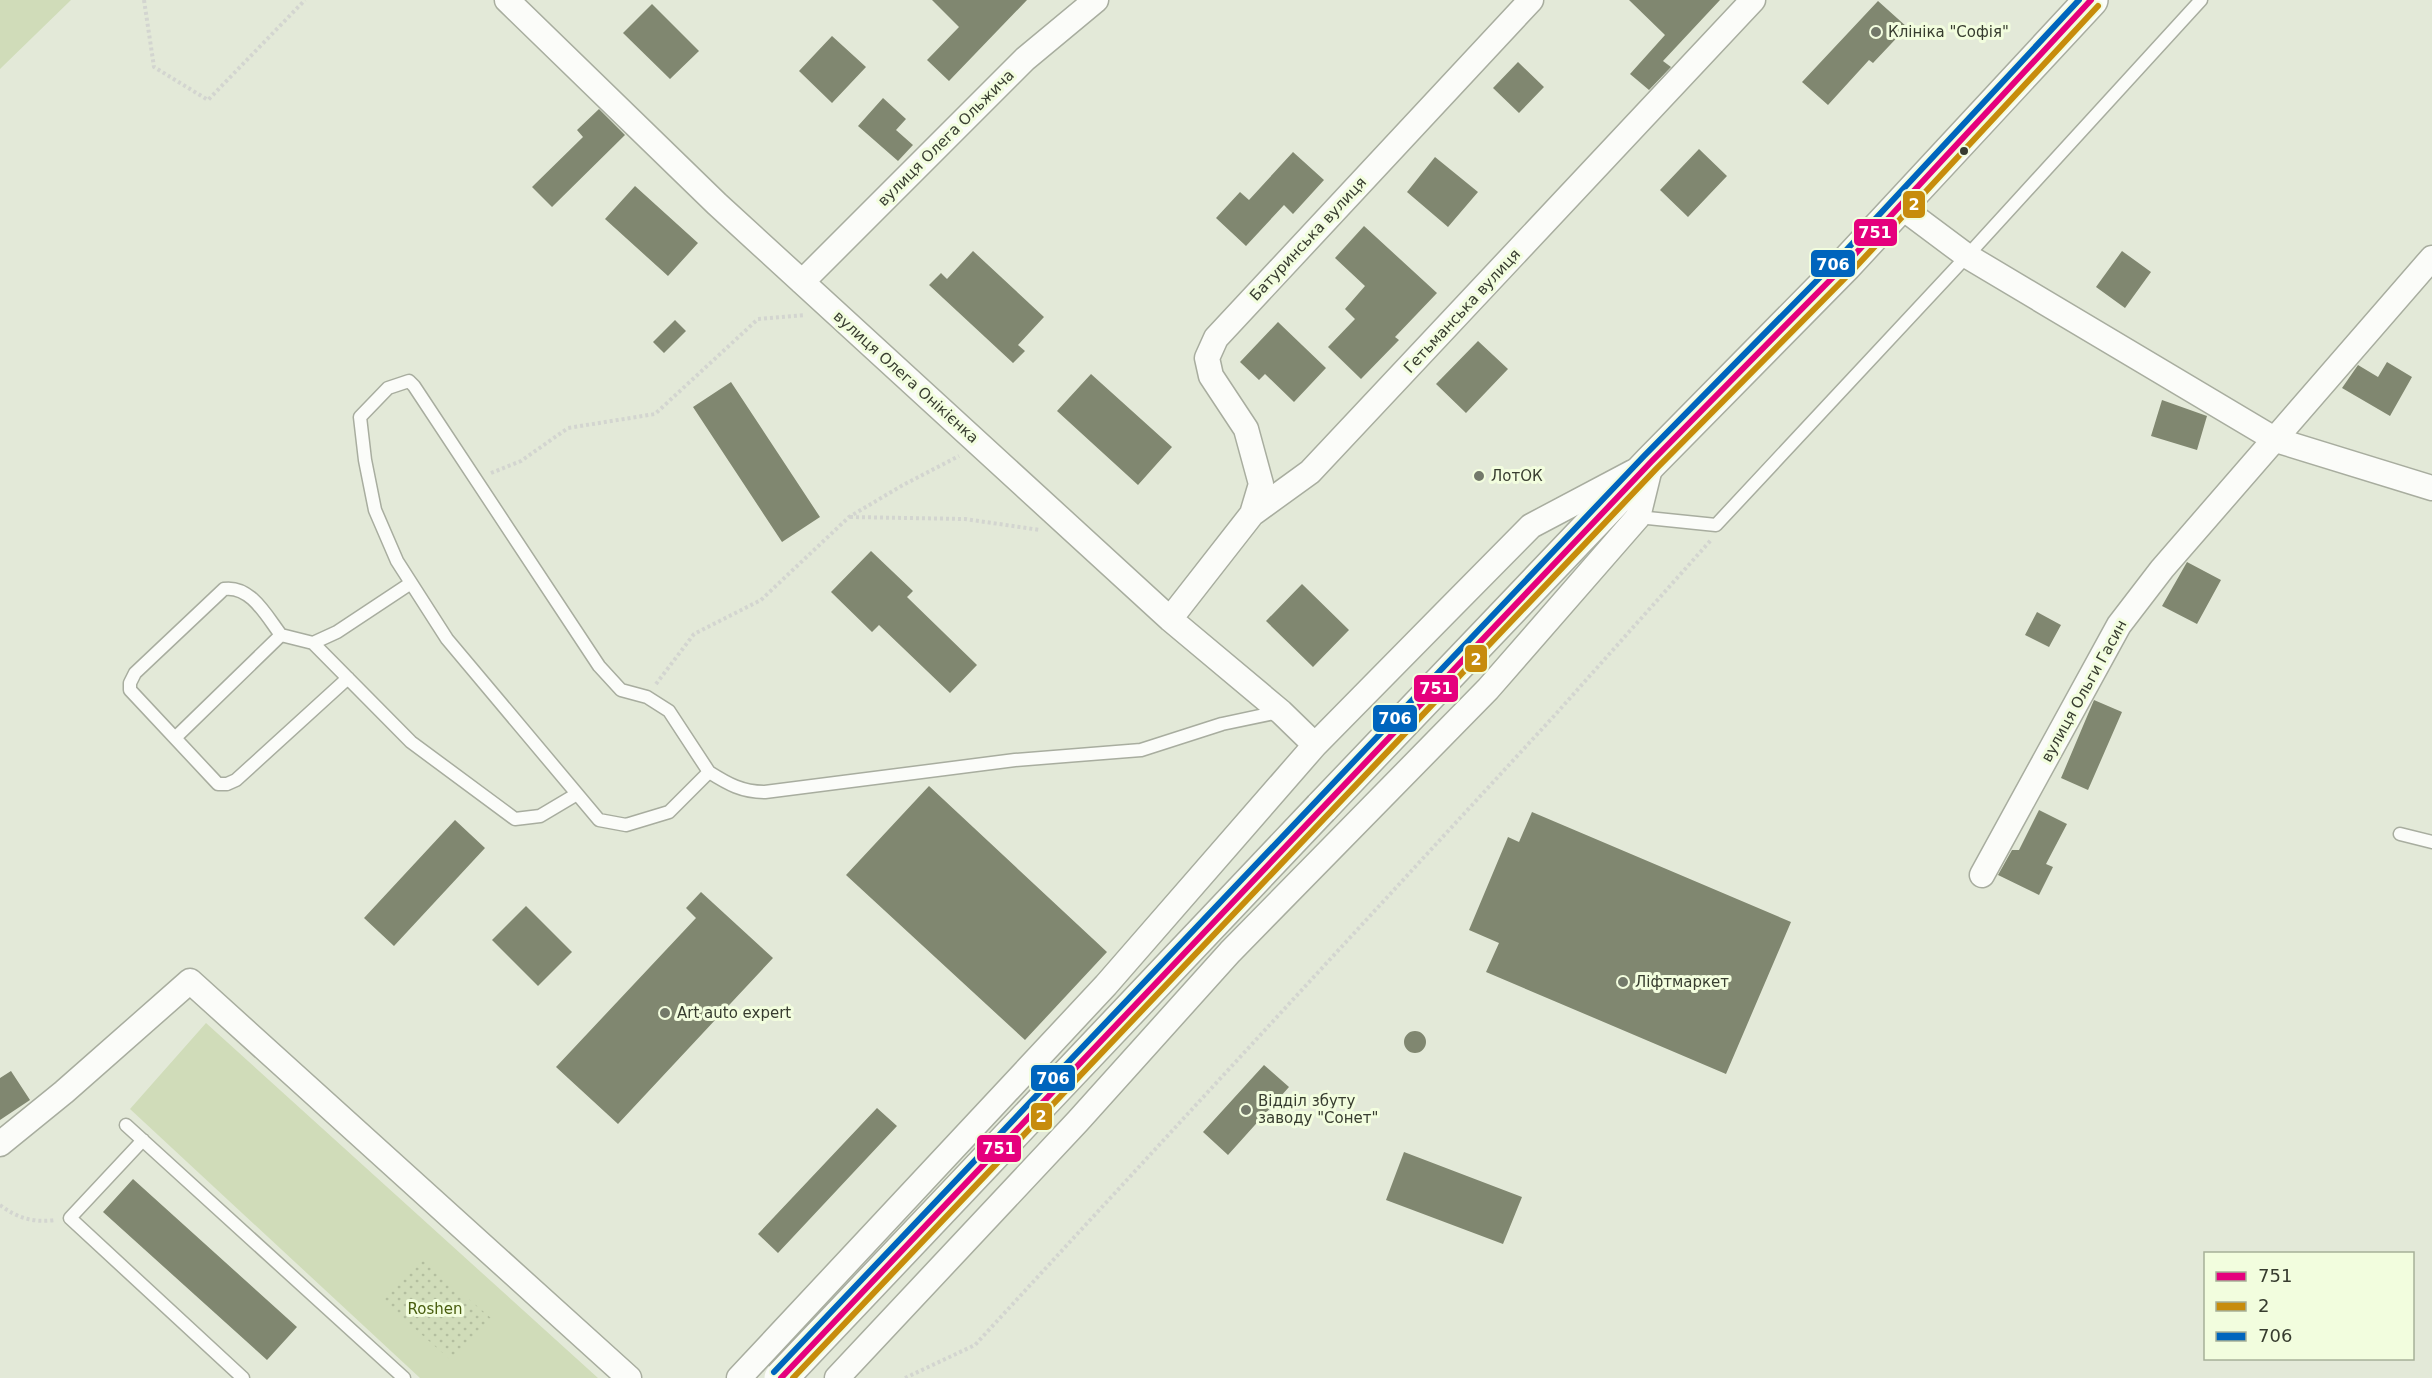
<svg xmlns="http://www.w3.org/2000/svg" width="2432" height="1378" viewBox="0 0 2432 1378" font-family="'DejaVu Sans',sans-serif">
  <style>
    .grass { fill: #d0dcb9 }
    .park { fill: url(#park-dots) }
    .building { fill: #808770 }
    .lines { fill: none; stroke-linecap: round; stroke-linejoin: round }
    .service-casing { stroke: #a8ad9f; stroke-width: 15 }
    .minor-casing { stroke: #a8ad9f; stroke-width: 27 }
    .primary-casing { stroke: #a8ad9f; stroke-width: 36 }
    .path { stroke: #d3d5d0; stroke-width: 4; stroke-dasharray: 3 3; stroke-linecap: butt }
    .service { stroke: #fbfcf9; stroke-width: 12 }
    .minor { stroke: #fbfcf9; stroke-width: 24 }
    .primary { stroke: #fbfcf9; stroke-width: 33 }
    .primary-bridge-casing { stroke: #a8ad9f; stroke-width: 36; stroke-linecap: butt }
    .primary-bridge { stroke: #fbfcf9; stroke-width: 33 }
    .bus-1-casing { stroke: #f2fdde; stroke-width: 10 }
    .bus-2-casing { stroke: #f2fdde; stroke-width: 10 }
    .bus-3-casing { stroke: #f2fdde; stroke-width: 10 }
    .bus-1 { stroke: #e5007d; stroke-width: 6 }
    .bus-2 { stroke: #c78c0c; stroke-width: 6 }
    .bus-3 { stroke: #0065bd; stroke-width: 6 }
    .poi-dot { fill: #73796a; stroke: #f2fdde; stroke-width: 2 }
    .bus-dot { fill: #373c2f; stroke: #f2fdde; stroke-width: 2 }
    .labels { text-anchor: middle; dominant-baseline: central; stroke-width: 6; stroke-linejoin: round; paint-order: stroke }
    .poi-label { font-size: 15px; fill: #373c2f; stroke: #f2fdde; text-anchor: start }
    .street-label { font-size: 15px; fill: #373c2f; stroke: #f2fdde }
    .park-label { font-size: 15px; fill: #485d0d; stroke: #f2fdde }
    .line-badge { stroke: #f2fdde; stroke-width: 2 }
    .badge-label { font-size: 16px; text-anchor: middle; font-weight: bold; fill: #fff }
  </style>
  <defs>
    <pattern id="park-dots" width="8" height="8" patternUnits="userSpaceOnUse" patternTransform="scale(1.5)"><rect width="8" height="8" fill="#d0dcb9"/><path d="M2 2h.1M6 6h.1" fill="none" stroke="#b3be9f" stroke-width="1.8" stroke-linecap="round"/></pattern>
  </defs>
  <rect width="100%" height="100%" fill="#e3e9d8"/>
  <path class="grass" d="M0,0H71L0,69Z
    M206,1023L598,1378H420L130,1109Z"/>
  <path class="park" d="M420,1257L491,1318L453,1362L382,1300Z"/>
  <path class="building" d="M932,0H1027L949,81L927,60L959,27Z
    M1629,0H1720L1663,61L1671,67L1649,90L1630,74L1665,35Z
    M1878,1L1907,27L1873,63L1869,60L1828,105L1802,82Z
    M652,4L699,51L670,79L623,33Z
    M832,36L866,67L832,103L799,71Z
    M1518,62L1544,87L1519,113L1493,88Z
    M883,98L906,119L896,130L913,145L898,161L858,126Z
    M599,109L625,135L552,207L532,187L583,137L577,130Z
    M1699,149L1727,176L1688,217L1660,190Z
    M1293,152L1324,180L1293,214L1284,205L1246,246L1216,218L1240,192L1249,200Z
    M1435,157L1478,192L1448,227L1407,192Z
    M635,186L698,243L668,276L605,219Z
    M1364,226L1437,293L1395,337L1399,340L1361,379L1328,347L1355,319L1345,309L1365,286L1335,258Z
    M973,251L1044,317L1018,345L1025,351L1013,363L929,285L941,273L947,279Z
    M2122,251L2151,272L2125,308L2096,287Z
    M675,320L686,331L664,353L653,342Z
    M1278,322L1326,368L1294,402L1265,374L1259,380L1240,362Z
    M1478,341L1508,369L1466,413L1436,384Z
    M2387,362L2412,377L2390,416L2342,388L2358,365L2378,377Z
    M1091,374L1172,447L1138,485L1057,411Z
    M731,382L820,517L782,542L693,407Z
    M2162,400L2207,416L2197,450L2151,436Z
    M871,551L913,591L907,597L977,665L950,693L879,625L872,632L831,592Z
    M2187,562L2221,580L2197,624L2162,606Z
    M1302,584L1349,630L1313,667L1266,621Z
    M2037,612L2061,625L2049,647L2025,635Z
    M2094,700L2122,712L2088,790L2061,778Z
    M929,786L1107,952L1025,1040L846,875Z
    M2039,810L2067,824L2046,864L2053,867L2039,895L1998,875L2012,850H2019Z
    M1532,812L1791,922L1726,1074L1486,972L1499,943L1469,930L1508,837L1519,842Z
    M455,820L485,848L394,946L364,918Z
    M701,892L773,958L618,1124L556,1067L696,918L686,908Z
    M526,906L572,952L538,986L492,940Z
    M1404 1042a11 11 0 1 1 22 0a11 11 0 1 1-22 0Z
    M1264,1065L1289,1087L1228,1155L1203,1132Z
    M11,1071L30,1100L0,1120V1078Z
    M877,1108L897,1126L778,1253L758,1234Z
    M1404,1152L1522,1197L1503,1244L1386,1200Z
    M133,1179L297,1327L267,1360L103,1212Z"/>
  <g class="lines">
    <g class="service-casing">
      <path id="service" d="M1638,517L1716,525L1967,256L2201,0
        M281,635C267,617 251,585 224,589L135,673L130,683V690L218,784H227L236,780L348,678
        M313,643L411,742L515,819L540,816L577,794
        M176,737L281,635L313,643L337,632L411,583
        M709,772L669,711L647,697L621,690L599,666L414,386L409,381L388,388L360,417L365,460L375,510L397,561L447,639L599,820L626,825L669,812L709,772C728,784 742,792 765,792L1015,760L1141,750L1222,724L1279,712
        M2400,834L2432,842
        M126,1125L404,1378
        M143,1140L70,1218L243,1378"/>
    </g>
    <g class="minor-casing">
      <path id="minor" d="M507,0L717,204L1170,619L1281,712L1315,745
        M1900,206L1967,256L2276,440L2432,488
        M802,282L1025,59L1096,0
        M1252,514L1261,484L1246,429L1211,376L1207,358L1216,338L1531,0
        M1170,619L1252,514L1310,472L1753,0
        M1982,875L2119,625L2162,569L2432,258
        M0,1144L64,1092L190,981L629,1378
        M739,1378L1106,985L1315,745L1447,611L1531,526L1633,472
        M837,1378L1078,1121L1230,952L1488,689L1638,517L1651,464"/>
    </g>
    <g class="primary-casing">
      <path id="primary" d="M1321,808L1651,462L1845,265L2091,0"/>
    </g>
    <path class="path" d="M144,0L154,67L208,100L305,0
      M491,473L521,461L568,428L655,414L758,319L805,315
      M850,517L965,519L1040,530
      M656,684L694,634L761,600L849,517L903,485L959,456
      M0,1205C17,1218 34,1223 55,1220
      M905,1378L975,1345L1554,716L1711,540"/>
    <use href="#service" class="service"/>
    <use href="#minor" class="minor"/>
    <use href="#primary" class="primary"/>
    <g class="primary-bridge-casing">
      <path id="primary-bridge" d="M781,1378L1321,808"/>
    </g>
    <use href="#primary-bridge" class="primary-bridge"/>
    <g class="bus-1-casing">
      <path id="bus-1" d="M781,1378L1651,462L1845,265L2091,0"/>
    </g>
    <g class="bus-2-casing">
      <path id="bus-2" d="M793,1378L1657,468L1852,271L2098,6"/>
    </g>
    <g class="bus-3-casing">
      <path id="bus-3" d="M774,1372L1644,456L1838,259L2079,0"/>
    </g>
    <use href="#bus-1" class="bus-1"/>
    <use href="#bus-2" class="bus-2"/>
    <use href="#bus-3" class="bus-3"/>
  </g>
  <g class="poi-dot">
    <circle cx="1876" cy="32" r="6"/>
    <circle cx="1479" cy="476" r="6"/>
    <circle cx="1623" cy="982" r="6"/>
    <circle cx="665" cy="1013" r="6"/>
    <circle cx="1246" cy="1110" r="6"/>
  </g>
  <circle class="bus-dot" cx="1964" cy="151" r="5"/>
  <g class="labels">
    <g class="poi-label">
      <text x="1888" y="32">Клініка "Софія"</text>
      <text x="1491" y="476">ЛотОК</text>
      <text x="1635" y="982">Ліфтмаркет</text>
      <text x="677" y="1013">Art auto expert</text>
      <text x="1258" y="1101">Відділ збуту<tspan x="1258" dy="17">заводу "Сонет"</tspan></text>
    </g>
    <g class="street-label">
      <text transform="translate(946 138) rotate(-45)">вулиця Олега Ольжича</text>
      <text transform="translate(1308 239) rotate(-47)">Батуринська вулиця</text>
      <text transform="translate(1462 311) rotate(-47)">Гетьманська вулиця</text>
      <text transform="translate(906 377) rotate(42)">вулиця Олега Онікієнка</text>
      <text transform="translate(2084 691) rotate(-61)">вулиця Ольги Гасин</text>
    </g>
    <g class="park-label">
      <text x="435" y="1309">Roshen</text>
    </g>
  </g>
  <g class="line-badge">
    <rect x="1902" y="190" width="24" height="29" rx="6" fill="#c78c0c"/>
    <rect x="1853" y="218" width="45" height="29" rx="6" fill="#e5007d"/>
    <rect x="1810" y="249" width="46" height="29" rx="6" fill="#0065bd"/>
    <rect x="1464" y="644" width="24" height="29" rx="6" fill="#c78c0c"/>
    <rect x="1413" y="674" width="46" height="29" rx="6" fill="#e5007d"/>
    <rect x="1372" y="704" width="46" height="29" rx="6" fill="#0065bd"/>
    <rect x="1030" y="1064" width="46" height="28" rx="6" fill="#0065bd"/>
    <rect x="1030" y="1102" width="23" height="29" rx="6" fill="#c78c0c"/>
    <rect x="976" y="1134" width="46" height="29" rx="6" fill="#e5007d"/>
  </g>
  <g class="badge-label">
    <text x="1914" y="210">2</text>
    <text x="1875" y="238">751</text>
    <text x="1833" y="270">706</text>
    <text x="1476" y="665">2</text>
    <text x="1436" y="694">751</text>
    <text x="1395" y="724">706</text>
    <text x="1053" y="1084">706</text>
    <text x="1041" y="1122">2</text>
    <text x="999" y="1154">751</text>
  </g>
  <rect x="2204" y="1252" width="210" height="108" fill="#f2fdde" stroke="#a7b098" stroke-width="1.5"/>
  <rect x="2216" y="1272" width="30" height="9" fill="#e5007d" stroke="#a7b098" stroke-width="1.5"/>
  <text x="2258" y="1282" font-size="18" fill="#373c2f">751</text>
  <rect x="2216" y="1302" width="30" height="9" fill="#c78c0c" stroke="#a7b098" stroke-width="1.5"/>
  <text x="2258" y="1312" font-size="18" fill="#373c2f">2</text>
  <rect x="2216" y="1332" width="30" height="9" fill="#0065bd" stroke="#a7b098" stroke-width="1.5"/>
  <text x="2258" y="1342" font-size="18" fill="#373c2f">706</text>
</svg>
